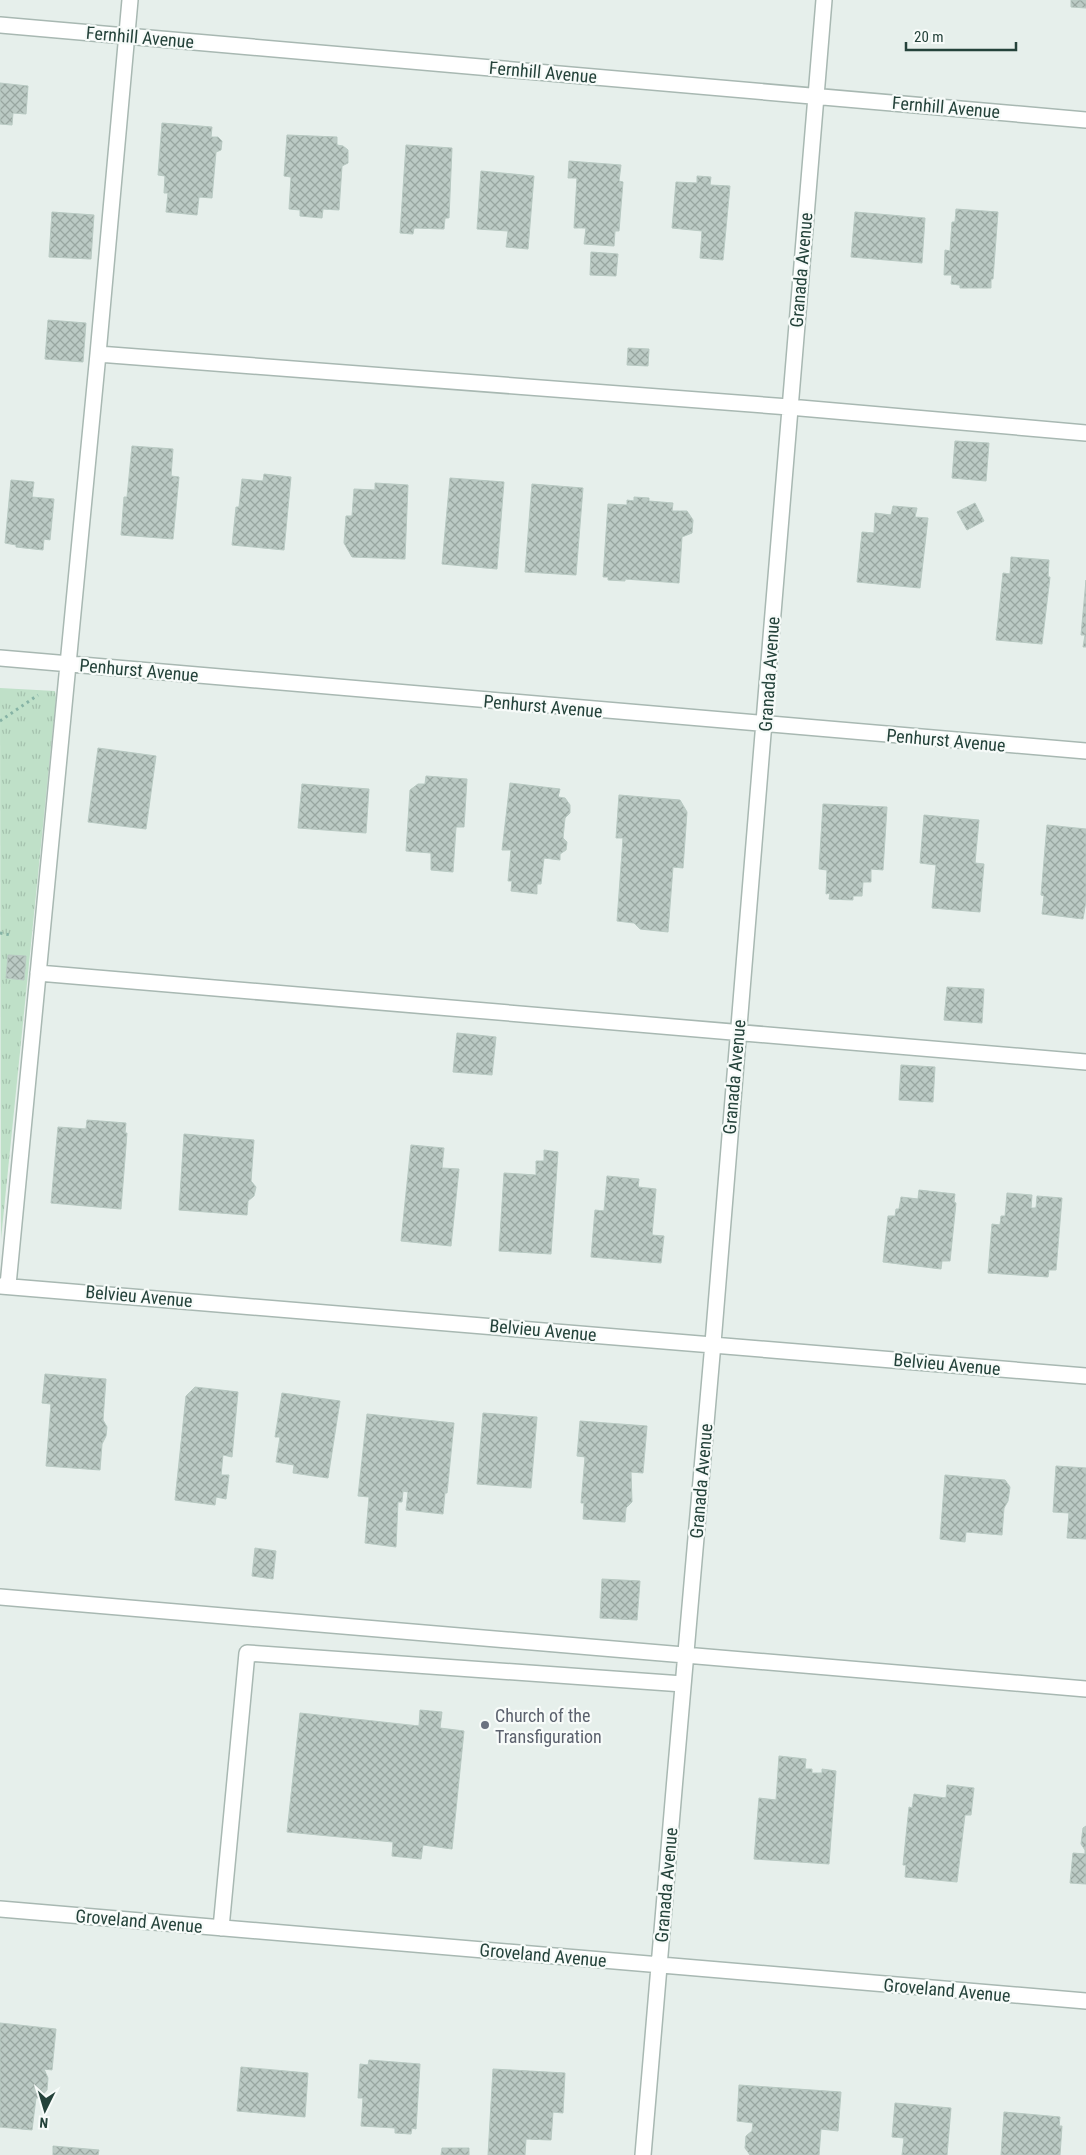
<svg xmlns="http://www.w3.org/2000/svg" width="1086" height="2155" viewBox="0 0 1086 2155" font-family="'Roboto Condensed',sans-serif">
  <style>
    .grass { fill: url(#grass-tufts) }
    .building { fill: url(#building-cross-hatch); stroke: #b8c9c2 }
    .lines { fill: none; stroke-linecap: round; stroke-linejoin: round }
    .minor-casing { stroke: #a8b8b2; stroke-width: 18 }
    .path { stroke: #86b3a5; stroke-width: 3; stroke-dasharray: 2.5 4; stroke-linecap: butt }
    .minor { stroke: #fff; stroke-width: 15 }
    .worship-dot { fill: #6b7280; stroke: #f7fbf9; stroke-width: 2 }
    .labels { text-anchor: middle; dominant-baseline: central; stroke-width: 4.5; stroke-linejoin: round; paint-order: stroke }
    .street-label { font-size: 18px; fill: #24423a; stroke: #f7fbf9 }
    .worship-label { font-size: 18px; fill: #5b616d; stroke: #f7fbf9; text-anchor: start }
  </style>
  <defs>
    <pattern id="grass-tufts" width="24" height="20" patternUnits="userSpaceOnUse" patternTransform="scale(1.25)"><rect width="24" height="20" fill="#bfe0c8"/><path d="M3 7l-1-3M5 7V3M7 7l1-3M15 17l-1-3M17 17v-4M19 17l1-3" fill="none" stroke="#a4c1ad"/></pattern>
    <pattern id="building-cross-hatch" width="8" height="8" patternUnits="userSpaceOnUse" patternTransform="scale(1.25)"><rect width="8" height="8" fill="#bbcac4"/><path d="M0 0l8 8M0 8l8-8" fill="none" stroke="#98a6a0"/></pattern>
  </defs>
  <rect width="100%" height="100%" fill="#e6efeb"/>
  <path class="grass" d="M0,688L55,691L56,698L1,1239Z"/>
  <path class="building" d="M1071,0H1086V8L1071,7Z
    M0,83L28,86L26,114L13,113L12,125L0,124Z
    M162,123L212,127L211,137H218L222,141L221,150L216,152L212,198L199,197L197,215L166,212L168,193H164L165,176L158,175Z
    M287,135L337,137V145L343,146L348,150V163L342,166L339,210L323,209L322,218L300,216V210L289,209L291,177L284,176Z
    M406,145L452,148L449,218H445L444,229L414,228L413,234L400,233Z
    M569,161L621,165L619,181L623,182L619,231H615L614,246L584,244L586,228H574L577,178H568Z
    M481,171L534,176L528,249L506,247L508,231L477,229Z
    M697,176L711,177L710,185L730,186L723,260L700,258L702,231L672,228L676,182L697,183Z
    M956,209L998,212L993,279H991V288H960V285L951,284L952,275H944L945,250L950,251L952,222H955Z
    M52,212L94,215L91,259L49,257Z
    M855,212L925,218L922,263L851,257Z
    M591,252L618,254L616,276L590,275Z
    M48,320L86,323L83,362L45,359Z
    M628,348L649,349L648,366L627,365Z
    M955,441L989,443L986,481L952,478Z
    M132,446L173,449L171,476L179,477L173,539L121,535L124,497H127Z
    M264,474L291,477L284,550L232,545L236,507H239L242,479L263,481Z
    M450,478L504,482L497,569L442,564Z
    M11,480L34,482L32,497L54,499L50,540L44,539L43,550L16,547V545L5,543Z
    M375,483L408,485L405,559L352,557L344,543L346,516H352L354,489L375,490Z
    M532,484L583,488L576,575L525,572Z
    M634,497L649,498V501L673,503L672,511H687L693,520L692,533L682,537L679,583L625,579V581L608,580V577H603L608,504L627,505V500L634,501Z
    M975,503L984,521L967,530L957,512Z
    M893,506L917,508L915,517L928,518L920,588L857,582L862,532L874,533L875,513L891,515Z
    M1011,557L1049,560L1048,577H1050L1042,644L996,640L1003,573L1010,574Z
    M1086,580V647H1083L1085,635H1081Z
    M98,748L156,756L146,829L88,822Z
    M426,776L467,779L464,827H456L453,872L431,870V853L406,851L410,790L418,784H425Z
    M510,783L560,789L558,797L565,798L570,805V813L565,818L563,838L567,842L566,850L560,854V860L544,858L541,884H537V894L511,891L512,881H508L511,850H502Z
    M302,784L369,789L366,833L298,828Z
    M619,795L680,800L687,812L683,868L673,867L668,932L640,929L634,923L617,921L623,838H616Z
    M823,804L887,807L883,870L871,869V882H863L862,896H853V900L829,899L830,893L826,894L827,870L819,869Z
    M924,815L979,820L975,863L984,864L980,912L932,908L936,865L920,863Z
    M1047,825L1086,829V901L1083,919L1042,914L1044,896L1041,895Z
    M8,955L26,956L24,980L6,978Z
    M947,987L984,989L982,1023L944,1020Z
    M457,1033L496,1037L492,1075L453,1072Z
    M901,1065L935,1067L933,1102L899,1100Z
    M87,1120L126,1123L125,1133H127L121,1209L51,1203L58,1127L86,1129Z
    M184,1134L254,1140L251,1181L256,1187L254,1196L248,1201L247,1215L179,1210Z
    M411,1145L444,1148L442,1168L459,1169L451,1246L401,1241Z
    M544,1150L558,1152L551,1254L499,1251L504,1173L536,1175V1161H544Z
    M607,1176L639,1179L638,1187L656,1189L652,1235L664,1236L661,1263L591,1257L595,1210L604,1211Z
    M919,1190L955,1194L954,1202L956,1203L950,1261H942L941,1269L883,1262L888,1216H895L896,1209H899L901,1197L918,1199Z
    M1007,1193L1032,1195L1031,1208H1036L1037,1196L1062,1198L1056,1270H1049L1048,1277L988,1273L992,1224L1000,1225L1001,1216H1005Z
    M45,1374L106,1379L103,1420L107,1427L106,1436L102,1444L100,1470L46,1466L51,1404L42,1403Z
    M195,1387L238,1392L232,1457L223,1455L221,1475H229L226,1499L216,1497L215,1505L175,1500L186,1396Z
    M282,1393L340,1401L328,1478L293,1473L294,1465L276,1462L280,1437H275Z
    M483,1413L537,1417L531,1488L477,1484Z
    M367,1414L454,1423L447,1493H445L443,1514L406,1510L408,1492L403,1491L402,1502H398L396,1547L365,1543L369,1497L358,1496Z
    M580,1421L647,1426L643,1473L631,1472L632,1502L626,1508L625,1522L583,1519L584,1503H581L585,1457L577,1456Z
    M1056,1466L1086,1468V1539L1067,1538L1069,1513L1053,1512Z
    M945,1475L1005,1480L1010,1487L1008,1501L1004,1508L1002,1535L966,1532L965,1542L940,1539Z
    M255,1548L276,1551L273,1579L252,1576Z
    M602,1579L640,1581L637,1620L600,1618Z
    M420,1710L442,1712L440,1728L464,1731L452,1849L423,1845L421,1859L392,1856L393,1842L287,1832L300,1713L419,1726Z
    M779,1756L806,1759L805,1769H812V1773H822V1769L836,1771L829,1864L754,1859L759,1798L776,1800Z
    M947,1785L974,1788L971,1815H965L957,1882L905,1877L906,1865H903L909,1807L912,1808L914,1794L946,1798Z
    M1086,1826V1884L1070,1883L1073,1853L1085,1854V1850L1081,1844L1083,1828Z
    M0,2023L56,2029L52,2070L44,2069L48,2078L47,2090L40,2098H36L32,2130L0,2127Z
    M369,2060L420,2064L416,2129L412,2128L411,2134L395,2133V2128L361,2126L363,2098H358L360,2064L368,2065Z
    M241,2067L308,2073L305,2117L237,2111Z
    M493,2069L565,2073L563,2113L553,2112L551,2140L526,2139L525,2155H488Z
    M739,2085L841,2092L838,2131L821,2129L819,2155H750L745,2148L746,2136L752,2131L753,2123L737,2121Z
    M895,2103L951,2108L947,2155H902L904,2138L892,2137Z
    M1004,2112L1060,2117L1059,2126H1062L1060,2155H1001Z
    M53,2146L99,2150L98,2155H53Z
    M442,2148H469V2155H441Z"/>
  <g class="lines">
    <g class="minor-casing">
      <path id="minor" d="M0,25L1086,120
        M98,354L789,407L1086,433
        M0,658L1086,751
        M38,973L1086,1062
        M8,1285L98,354L130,0
        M0,1286L1086,1376
        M0,1597L1086,1689
        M0,1909L1086,2001
        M221,1928L247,1653L683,1684
        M643,2155C664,1884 691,1614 713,1343C750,895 786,448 824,0"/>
    </g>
    <path class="path" d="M0,721L38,695
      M0,933L11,935"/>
    <use href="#minor" class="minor"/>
  </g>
  <circle class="worship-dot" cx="485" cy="1725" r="5"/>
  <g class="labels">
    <g class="street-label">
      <text transform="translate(140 37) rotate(5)">Fernhill Avenue</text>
      <text transform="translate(543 72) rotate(5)">Fernhill Avenue</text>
      <text transform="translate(946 107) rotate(5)">Fernhill Avenue</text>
      <text transform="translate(801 270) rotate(-85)">Granada Avenue</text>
      <text transform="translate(139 670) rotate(5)">Penhurst Avenue</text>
      <text transform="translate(769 674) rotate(-86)">Granada Avenue</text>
      <text transform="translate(543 706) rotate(5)">Penhurst Avenue</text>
      <text transform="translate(946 740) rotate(5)">Penhurst Avenue</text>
      <text transform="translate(734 1077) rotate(-85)">Granada Avenue</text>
      <text transform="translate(139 1296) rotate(5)">Belvieu Avenue</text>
      <text transform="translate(543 1330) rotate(5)">Belvieu Avenue</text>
      <text transform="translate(947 1364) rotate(5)">Belvieu Avenue</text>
      <text transform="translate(701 1481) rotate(-85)">Granada Avenue</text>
      <text transform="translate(666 1885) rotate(-85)">Granada Avenue</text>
      <text transform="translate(139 1921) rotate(5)">Groveland Avenue</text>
      <text transform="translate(543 1955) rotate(5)">Groveland Avenue</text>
      <text transform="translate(947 1990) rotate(5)">Groveland Avenue</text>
    </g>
    <g class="worship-label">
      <text x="495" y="1715">Church of the<tspan x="495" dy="21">Transfiguration</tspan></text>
    </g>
  </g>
  <g transform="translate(45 2110) rotate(185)" stroke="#f7fbf9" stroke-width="4" paint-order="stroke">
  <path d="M0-4L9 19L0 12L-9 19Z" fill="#24423a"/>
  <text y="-8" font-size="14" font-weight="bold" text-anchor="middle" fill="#24423a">N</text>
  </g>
  <path d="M906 42v8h110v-8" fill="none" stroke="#24423a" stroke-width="2.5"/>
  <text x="914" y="42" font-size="15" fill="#24423a" stroke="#f7fbf9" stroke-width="4" paint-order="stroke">20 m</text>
</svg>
